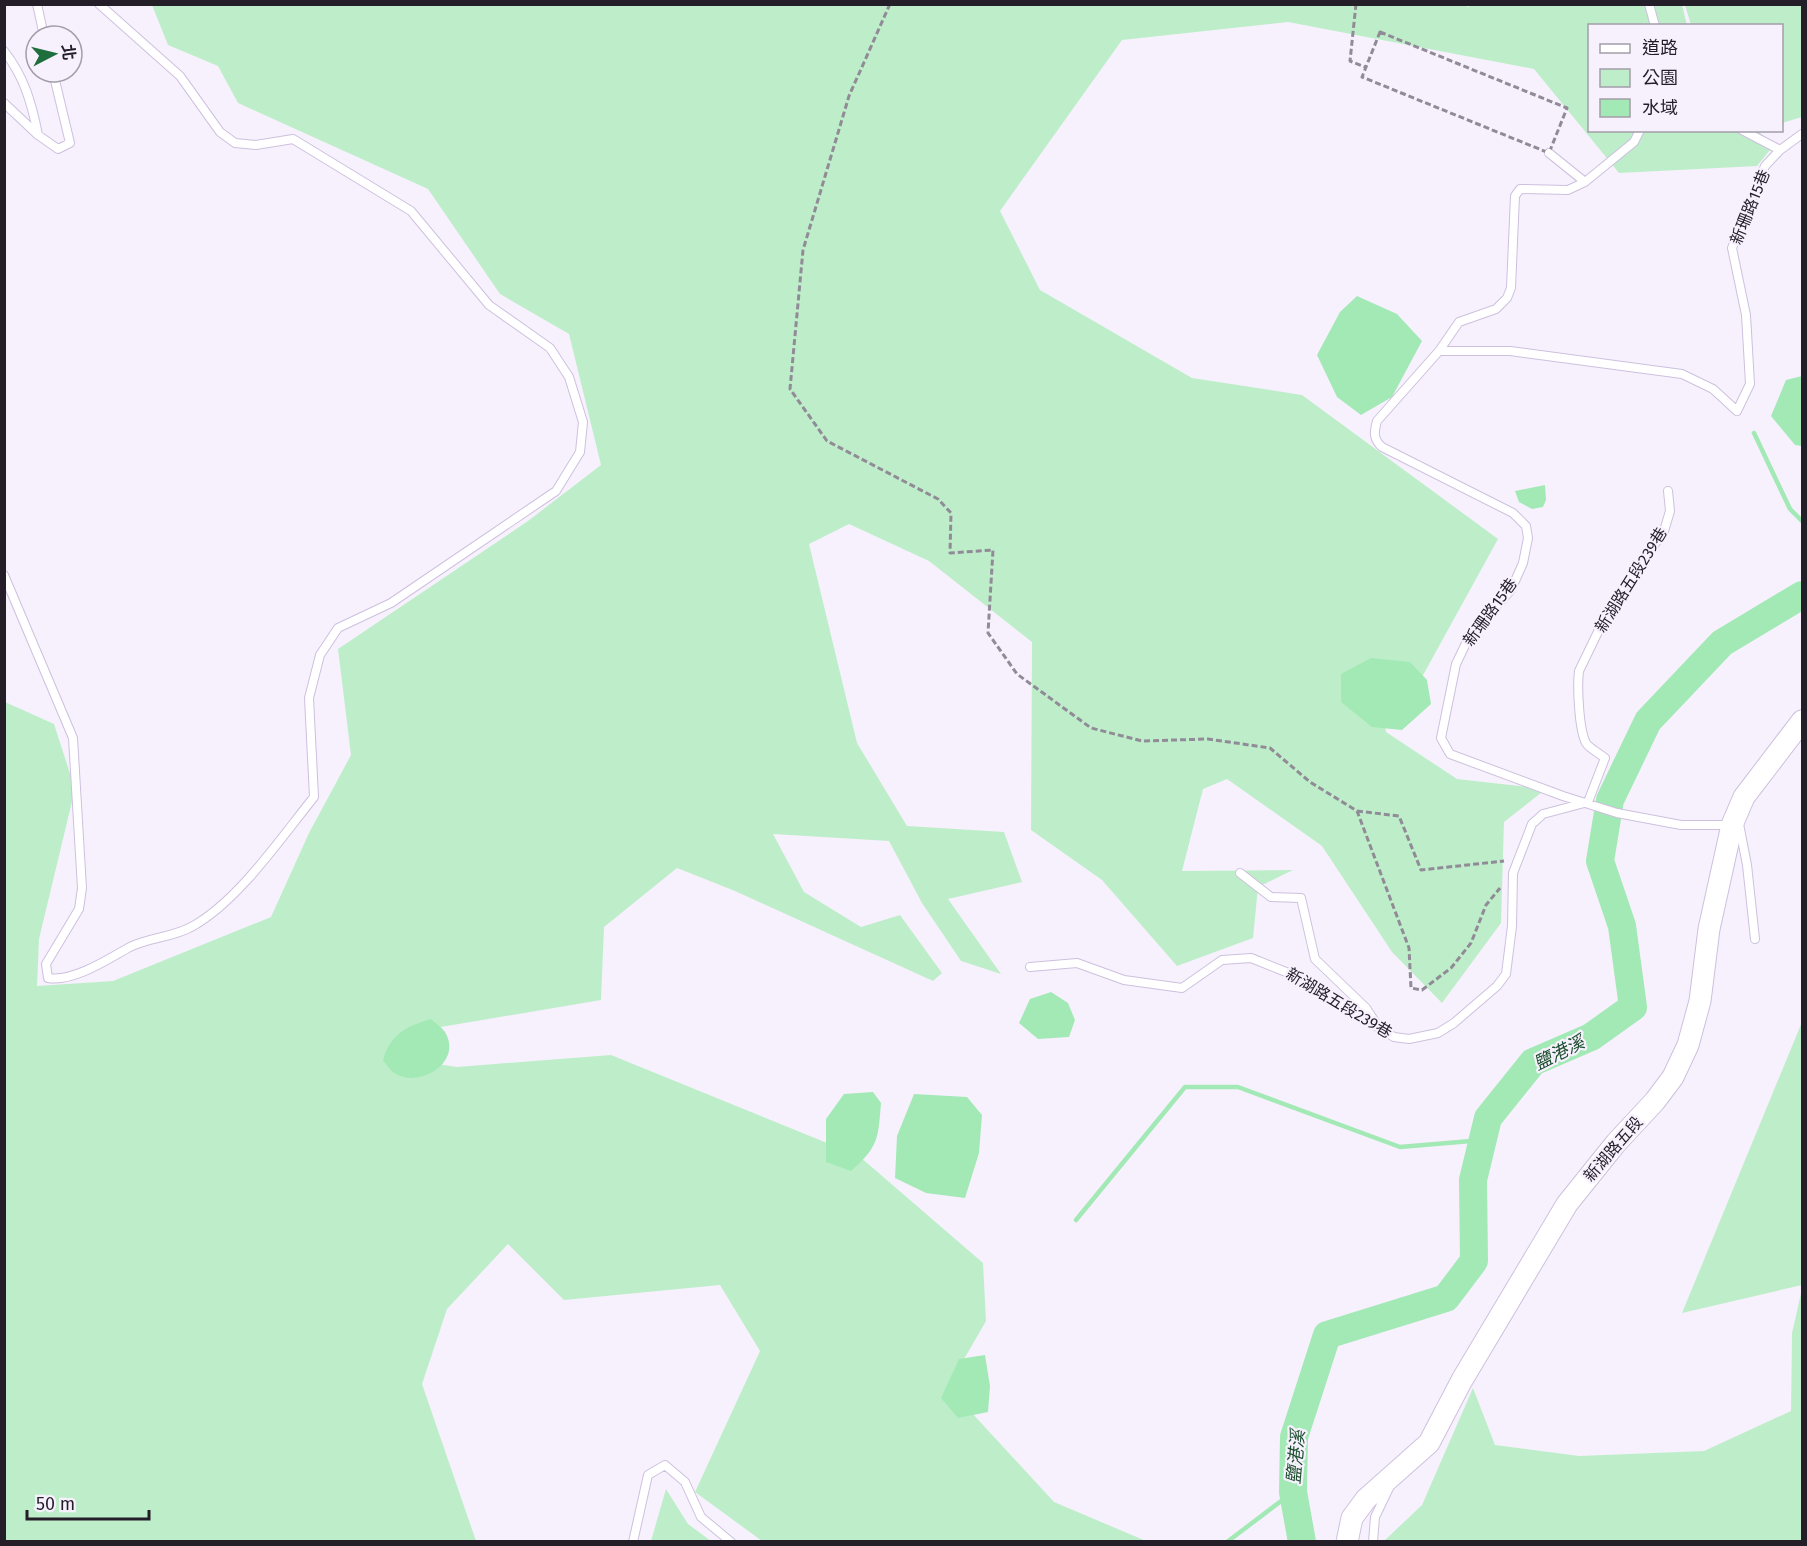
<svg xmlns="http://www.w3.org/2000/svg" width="1807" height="1546" viewBox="0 0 1807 1546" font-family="'Fira Sans','Noto Sans TC',sans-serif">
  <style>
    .green { fill: #beeec9 }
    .water { fill: #a2e9b5 }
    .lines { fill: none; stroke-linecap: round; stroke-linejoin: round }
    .stream { stroke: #a2e9b5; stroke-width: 4.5 }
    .river { stroke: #a2e9b5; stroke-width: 28 }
    .service-casing { stroke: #cdc0de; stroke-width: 10 }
    .tertiary-casing { stroke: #cdc0de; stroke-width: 23 }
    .path { stroke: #918b97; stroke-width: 3; stroke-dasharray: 6 3; stroke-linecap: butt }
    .service { stroke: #fff; stroke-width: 8 }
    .tertiary { stroke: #fff; stroke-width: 21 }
    .labels { text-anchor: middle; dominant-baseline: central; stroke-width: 4.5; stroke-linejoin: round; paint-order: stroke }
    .street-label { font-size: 16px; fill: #241e29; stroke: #f7f1fe }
    .water-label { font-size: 18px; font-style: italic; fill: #1b4e2d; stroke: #f7f1fe }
  </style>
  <rect width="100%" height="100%" fill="#f7f1fe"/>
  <path class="green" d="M1463,4L1468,7L1472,4L1682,5L1687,25L1590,26V130L1758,131L1774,145L1757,166L1619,173L1534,69L1288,22L1122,40L1000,211L1040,290L1192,378L1302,395L1498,539L1422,677L1379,687L1386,732L1457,779L1546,789L1504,822L1501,923L1442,1003L1392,952L1322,846L1227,779L1203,789L1182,871L1293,870L1258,887L1253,938L1177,966L1102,880L1031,830L1032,642L929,561L849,524L809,544L857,743L907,826L1004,832L1022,882L948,899L1001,974L961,961L922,903L889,841L773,834L804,892L861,927L900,915L942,973L933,981L735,891L677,868L604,927L601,1000L417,1031L404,1059L457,1067L611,1055L859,1156L983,1263L986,1321L948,1387L1054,1502L1146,1541H762L695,1492L760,1351L720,1285L564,1300L508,1244L447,1309L422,1384L476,1541L5,1542V702L54,724L75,789L39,939L37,986L113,981L271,917L309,833L351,755L338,649L528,521L601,465L569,334L500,294L428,189L238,103L218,66L168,45L152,5Z
    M1685,5H1802V117L1782,123V26L1691,25Z
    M1802,1022V1285L1682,1313Z
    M1802,1289V1541H1384L1422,1505L1473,1388L1495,1445L1579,1456L1704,1451L1791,1411L1792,1333Z
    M666,1489L688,1524L711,1541H651Z"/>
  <path class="water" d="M1357,296L1397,314L1422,341L1392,397L1361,415L1337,397L1317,355L1340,312Z
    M1802,376V446L1795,445L1771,416L1786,380Z
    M1545,485L1546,500L1543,507L1532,509L1519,502L1515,491Z
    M1371,658L1410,662L1427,680L1431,704L1402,730L1372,727L1341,702V674Z
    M1051,992L1068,1003L1075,1020L1069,1037L1038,1039L1019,1023L1030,999Z
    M431,1019C435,1023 442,1027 445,1032C463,1062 421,1088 396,1074C391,1072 386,1064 383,1060C390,1034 407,1026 431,1019Z
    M873,1092L881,1103C878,1139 879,1146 851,1171L826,1162V1119L844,1094Z
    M914,1094L967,1097L982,1115L979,1153L965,1198L926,1193L895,1178L897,1136Z
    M985,1355L990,1386L988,1412L958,1418L941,1398L959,1359Z"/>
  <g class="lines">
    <path class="stream" d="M1754,433L1790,509L1802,521
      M1076,1220L1185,1087H1238L1400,1147L1483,1140
      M1227,1542L1293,1492"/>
    <path class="river" d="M1302,1542L1293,1492L1294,1437L1327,1335L1446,1298L1474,1261L1473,1180L1488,1118L1533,1062L1591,1037L1633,1007L1622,926L1600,861L1610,800L1648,721L1722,643L1802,595"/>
    <g class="service-casing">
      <path id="service" d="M37,4L44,36
        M1649,4L1655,26
        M4,51C24,76 32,104 38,135
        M4,103L38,135L58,149L70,143L53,72
        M1742,130L1780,150
        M1549,153L1585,182L1634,142L1640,130
        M1585,182L1568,190L1520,189L1515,196L1511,288L1507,298L1496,309L1459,322L1439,351L1377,421C1374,432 1373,439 1382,447L1513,513L1526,526L1528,538L1523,563L1511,590L1470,635L1456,664L1441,738L1450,754L1563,796L1617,813L1681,825H1732
        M1439,351H1510L1682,374L1713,389L1737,411L1750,384L1746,315L1732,248L1765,166L1780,150L1802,134
        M4,575L73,738L82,888L79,909L46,964L48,978C73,982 107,960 128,948C148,937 173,938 193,926C238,901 281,838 314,797L309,698L320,655L338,628L391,603L556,491L580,452L583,422L569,377L550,348L489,305L411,211L293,139L256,145L235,143L220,132L180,76L99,4
        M1739,824L1747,865L1755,939
        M1240,873L1271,897L1301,898L1315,959L1366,1008L1379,1028
        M1030,967L1077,963L1124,980L1182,988L1222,960L1251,958L1291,974L1394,1037L1409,1039L1438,1033L1454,1023L1497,986L1506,974L1512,926L1513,873L1532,824L1543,814L1588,802L1605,758C1599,753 1590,749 1586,743C1579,730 1577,687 1579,671L1609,609L1664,531L1670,511L1668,491
        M633,1542L648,1475L665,1465L685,1482L701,1517L731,1542
        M1373,1542L1375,1517L1389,1488"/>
    </g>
    <g class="tertiary-casing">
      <path id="tertiary" d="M1347,1542L1352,1518L1366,1499L1429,1443L1462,1380L1567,1204L1616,1143L1655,1101L1673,1077L1688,1045L1700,1001L1709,929L1732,825L1744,797L1802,721"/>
    </g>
    <path class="path" d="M890,4L849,96L803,250L790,389L827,441L938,499L951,513L950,553L993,550L988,633L1017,674L1091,728L1142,741L1208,739L1270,748L1310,782L1357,811L1409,948L1411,988L1422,990L1451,968L1471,943L1486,905L1500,888
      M1356,4L1350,61L1365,67
      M1380,32L1567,108L1549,153L1362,77Z
      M1357,811L1399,816L1421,870L1504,861"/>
    <use href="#service" class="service"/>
    <use href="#tertiary" class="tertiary"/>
  </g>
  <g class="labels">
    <g class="street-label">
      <text transform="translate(1750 207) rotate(-68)">新珊路15巷</text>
      <text transform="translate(1631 580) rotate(-58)">新湖路五段239巷</text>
      <text transform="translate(1490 612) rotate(-54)">新珊路15巷</text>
      <text transform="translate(1339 1003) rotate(31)">新湖路五段239巷</text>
      <text transform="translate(1613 1149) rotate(-49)">新湖路五段</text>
    </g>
    <g class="water-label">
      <text transform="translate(1559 1053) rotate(-27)">鹽港溪</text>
      <text transform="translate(1296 1457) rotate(-85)">鹽港溪</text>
    </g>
  </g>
  <rect width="1807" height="1546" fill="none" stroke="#241e29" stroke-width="12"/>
  <rect x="1588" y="24" width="195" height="108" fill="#f7f1fe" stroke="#a39da9" stroke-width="1.5"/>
  <rect x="1600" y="44" width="30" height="9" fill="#ffffff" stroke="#a39da9" stroke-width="1.5"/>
  <text x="1642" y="54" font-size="18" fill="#241e29">道路</text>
  <rect x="1600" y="69" width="30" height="18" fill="#beeec9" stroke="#a39da9" stroke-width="1.5"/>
  <text x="1642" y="84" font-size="18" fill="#241e29">公園</text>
  <rect x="1600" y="99" width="30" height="18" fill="#a2e9b5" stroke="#a39da9" stroke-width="1.5"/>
  <text x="1642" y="114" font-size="18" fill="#241e29">水域</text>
  <g transform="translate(54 54) rotate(83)"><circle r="28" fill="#f7f1fe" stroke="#a39da9" stroke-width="1.5"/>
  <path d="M0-4.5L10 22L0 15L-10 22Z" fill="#1f6e3d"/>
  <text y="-9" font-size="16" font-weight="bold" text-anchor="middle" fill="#241e29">北</text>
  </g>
  <path d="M27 1510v9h122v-9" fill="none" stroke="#241e29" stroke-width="3"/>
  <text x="36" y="1510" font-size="18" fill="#241e29" stroke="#f7f1fe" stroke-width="4.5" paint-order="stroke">50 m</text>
</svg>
